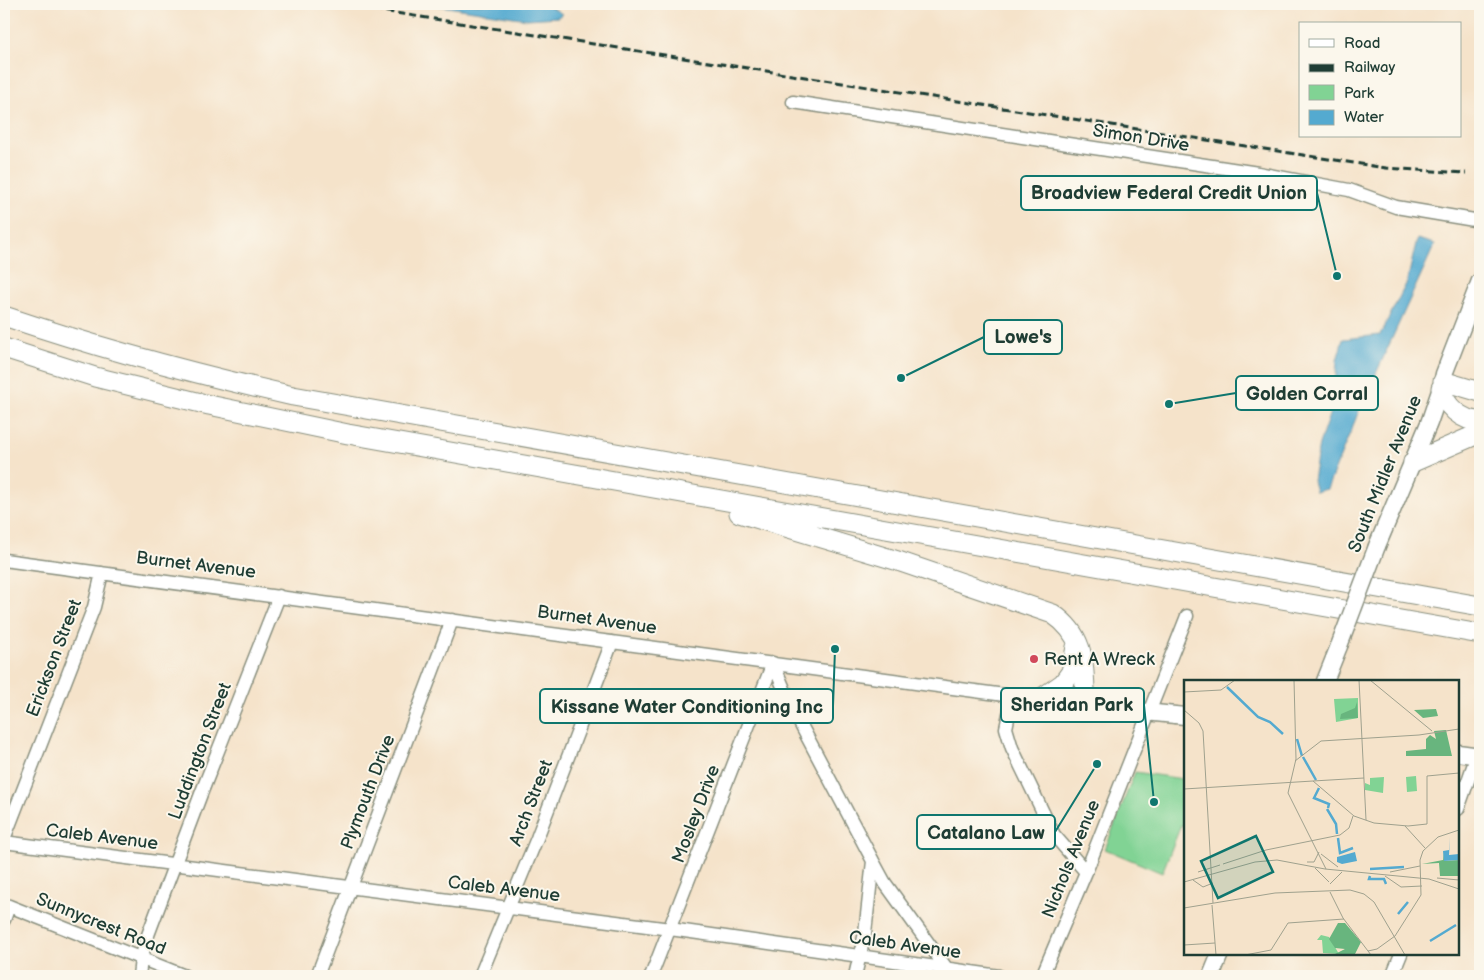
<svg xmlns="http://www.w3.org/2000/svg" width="1484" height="980" viewBox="0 0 1484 980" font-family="'Balsamiq Sans',sans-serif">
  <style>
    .green { fill: #81d394; stroke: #508864 }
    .water { fill: #54aad0; stroke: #3a7482 }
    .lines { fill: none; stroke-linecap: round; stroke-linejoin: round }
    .minor-casing { stroke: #8a907f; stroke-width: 15 }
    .major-casing { stroke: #8a907f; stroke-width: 19 }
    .highway-casing { stroke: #8a907f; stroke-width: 21 }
    .minor { stroke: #fff; stroke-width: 12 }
    .major { stroke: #fff; stroke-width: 16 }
    .highway { stroke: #fff; stroke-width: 19 }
    .rail { stroke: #1f3d34; stroke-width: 3; stroke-dasharray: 8 4; stroke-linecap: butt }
    .major-bridge-casing { stroke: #8a907f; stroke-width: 19; stroke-linecap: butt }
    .major-bridge { stroke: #fff; stroke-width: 16 }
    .poi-dot { fill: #d1495b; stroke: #fbf7ec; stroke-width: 2 }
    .labels { text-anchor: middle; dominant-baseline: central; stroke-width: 4; stroke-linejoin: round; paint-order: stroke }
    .street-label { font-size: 18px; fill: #1f3d34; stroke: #fbf7ec }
    .poi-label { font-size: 18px; fill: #1f3d34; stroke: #fbf7ec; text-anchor: start }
    .inset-river { fill: none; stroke: #54aad0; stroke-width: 2.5 }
    .inset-road { fill: none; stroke: #9fa18e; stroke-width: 1 }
    .view { fill: #0f766e; fill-opacity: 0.15; stroke: #0f766e; stroke-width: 2.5 }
    .inset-edge { fill: none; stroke: #1f3d34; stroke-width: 2.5 }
    .leader { fill: none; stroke: #0f766e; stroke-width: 2 }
    .callout-dot { fill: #0f766e; stroke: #fbf7ec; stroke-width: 2 }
    .callout { fill: #fbf7ec; stroke: #0f766e; stroke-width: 2 }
    .callout-label { font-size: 19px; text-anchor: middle; font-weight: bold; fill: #1f3d34 }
  </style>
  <rect width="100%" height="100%" fill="#fbf7ec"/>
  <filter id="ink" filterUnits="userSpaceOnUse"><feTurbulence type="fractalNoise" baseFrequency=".02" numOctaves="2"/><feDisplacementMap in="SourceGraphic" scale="10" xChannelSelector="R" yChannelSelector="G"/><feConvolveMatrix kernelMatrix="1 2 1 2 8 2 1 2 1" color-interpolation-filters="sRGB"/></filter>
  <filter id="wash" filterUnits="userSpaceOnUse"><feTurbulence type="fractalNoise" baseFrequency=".0096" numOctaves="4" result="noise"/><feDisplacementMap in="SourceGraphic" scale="20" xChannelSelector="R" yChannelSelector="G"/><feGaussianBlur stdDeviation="1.12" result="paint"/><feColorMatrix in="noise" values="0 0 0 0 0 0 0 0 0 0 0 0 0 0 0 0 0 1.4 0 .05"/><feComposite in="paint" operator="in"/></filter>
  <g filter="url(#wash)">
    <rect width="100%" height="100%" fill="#f5e3ca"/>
    <path class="green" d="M1135,772L1183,779L1185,776V826L1181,825L1162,873L1105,849Z"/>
    <path class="water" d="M427,4H543L553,8L562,14L558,17L527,19Z
      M1417,239L1435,244L1359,411L1327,489L1316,492L1313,481L1319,444L1334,401L1337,360L1343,339L1380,335L1407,282Z"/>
  </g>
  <g filter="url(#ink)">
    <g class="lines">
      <g class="minor-casing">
        <path id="minor" d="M793,102L1258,173L1349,190L1396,207L1480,221
          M4,560L1086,706
          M773,663L793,710L873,861L865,933L855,976
          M1013,695L1006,728L1012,748L1054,835L1086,872
          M1458,809L1477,755
          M4,839L94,607L102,573
          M4,842L670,929L999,976
          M873,861L885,883L947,969
          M4,904L185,976
          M4,920L9,906
          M139,976L141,959L148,935L201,794L279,596
          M317,976L452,620
          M480,976L537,838L612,642
          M651,976L773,663
          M1042,976L1086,872L1187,616
          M1392,976L1401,954"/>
      </g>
      <g class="major-casing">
        <path id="major" d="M1377,546L1429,423L1441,388L1444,374L1480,281
          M1325,681L1339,646
          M1086,706L1185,716
          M1458,753L1480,756
          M1211,976L1220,954"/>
      </g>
      <g class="highway-casing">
        <path id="highway" d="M4,316C99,348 195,374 293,396L1480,606
          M4,348L95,377L209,405L348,434L1480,634
          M1443,381L1480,392
          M1441,388C1445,406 1461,421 1480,421
          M1413,462L1480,433
          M739,513L898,561L1053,614C1088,638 1083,668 1086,706
          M1040,699L1063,683L1071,672L1076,647"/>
      </g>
      <use href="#minor" class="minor"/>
      <use href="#major" class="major"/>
      <use href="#highway" class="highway"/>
      <path class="rail" d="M338,4L1386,168L1466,173"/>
      <g class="major-bridge-casing">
        <path id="major-bridge" d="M1339,646L1377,546"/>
      </g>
      <use href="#major-bridge" class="major-bridge"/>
    </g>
  </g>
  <circle class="poi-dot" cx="1034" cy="659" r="5"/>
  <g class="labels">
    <g class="street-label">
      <text transform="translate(1141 138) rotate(9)">Simon Drive</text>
      <text transform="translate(1385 474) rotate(-68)">South Midler Avenue</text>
      <text transform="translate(196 565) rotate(7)">Burnet Avenue</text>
      <text transform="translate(597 620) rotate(8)">Burnet Avenue</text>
      <text transform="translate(54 658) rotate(-69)">Erickson Street</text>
      <text transform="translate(200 751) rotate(-69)">Luddington Street</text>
      <text transform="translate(368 792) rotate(-69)">Plymouth Drive</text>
      <text transform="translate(531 803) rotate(-69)">Arch Street</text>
      <text transform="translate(696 814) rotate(-69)">Mosley Drive</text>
      <text transform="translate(102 837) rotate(7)">Caleb Avenue</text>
      <text transform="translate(1071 859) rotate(-68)">Nichols Avenue</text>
      <text transform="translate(504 889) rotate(7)">Caleb Avenue</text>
      <text transform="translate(101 924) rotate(22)">Sunnycrest Road</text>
      <text transform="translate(905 945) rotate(8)">Caleb Avenue</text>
    </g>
    <g class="poi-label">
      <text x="1044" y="659">Rent A Wreck</text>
    </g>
  </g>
  <g transform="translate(1184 680)">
    <rect width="275" height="275" fill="#f5e3ca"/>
    <path d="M174,18V38L152,42L150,19ZM232,96L233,111L223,112L222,97ZM200,97L199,113L181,110V103L186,105V98ZM137,255L145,257L155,274L139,273L138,260H133Z" fill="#81d394"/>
    <path d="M173,22L174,38L156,39L157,34L171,28ZM252,29L254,36L239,38L230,30ZM262,50L268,76H222V71L242,69V59L246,55L252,59L250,51ZM259,171L260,181L275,180V196H256L255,183L238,184L259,180ZM154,243H161L177,262L171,274L149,275L161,269L151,268L145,259Z" fill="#68b57e"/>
    <path d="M266,157L265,175L275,174V180L260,181L259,171L265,170ZM171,172L173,181L158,184L153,182V177Z" fill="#54aad0"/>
    <path class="inset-river" d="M43,7L74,37L86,42L99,54M113,59L118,76M119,77L132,100M135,108L130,118L145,124L144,128M143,129L152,144L153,154M154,158L156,173L169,168M186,189L220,187M186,196L185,199H200L202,204M214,234L224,222M246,261L272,245"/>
    <path class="inset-road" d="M110,0L112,79L104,113L142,189M175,0L182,140M186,0L248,51M0,12L37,10L51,0M0,30L15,43L19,51L29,223M111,81L137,61L235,55L275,49M129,101L180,98M0,109L129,101L170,136L190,143L224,146M221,146L241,168M224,146L243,144V96L275,93M137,174L154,187M123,182H130L135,172M39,184L82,170L156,155L165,148L169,136M131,188L145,202M14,192L36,185M206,192L236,186M201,196L217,207L238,206M253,198L275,200M9,200L19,207L29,203M0,202L71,182L93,180L141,189L245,199L275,209M146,204L158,192M146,212L159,238L187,275M28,225L32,275M0,228L91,213L166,210L180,214L190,222L221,275M211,256L237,215L236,180L239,171L254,157L275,150M0,265L31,263M184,271L193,269L211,256M61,275L87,270L104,243L160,239"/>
    <path class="view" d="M72,156L89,192L34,218L17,181Z"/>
    <rect width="275" height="275" class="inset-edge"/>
  </g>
  <path class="leader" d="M1337 276L1317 193M901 378L984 337M1169 404L1236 393M1154 802L1144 705M835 649L833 706M1097 764L1055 832"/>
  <g class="callout-dot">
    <circle cx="1337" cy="276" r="5"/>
    <circle cx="901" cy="378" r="5"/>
    <circle cx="1169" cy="404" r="5"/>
    <circle cx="1154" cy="802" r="5"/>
    <circle cx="835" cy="649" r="5"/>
    <circle cx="1097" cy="764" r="5"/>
  </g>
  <g class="callout">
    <rect x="1021" y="176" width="296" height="34" rx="5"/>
    <rect x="984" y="320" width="78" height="34" rx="5"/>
    <rect x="1236" y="376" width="142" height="34" rx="5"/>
    <rect x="1001" y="688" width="143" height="34" rx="5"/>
    <rect x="540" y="689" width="293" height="34" rx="5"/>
    <rect x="917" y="815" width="138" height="34" rx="5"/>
  </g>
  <g class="callout-label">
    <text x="1169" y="199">Broadview Federal Credit Union</text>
    <text x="1023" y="343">Lowe's</text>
    <text x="1307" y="400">Golden Corral</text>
    <text x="1072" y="711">Sheridan Park</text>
    <text x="687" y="713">Kissane Water Conditioning Inc</text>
    <text x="986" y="839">Catalano Law</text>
  </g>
  <rect width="1484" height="980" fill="none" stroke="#fbf7ec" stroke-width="20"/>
  <rect x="1299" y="22" width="162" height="115" fill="#fbf7ec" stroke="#a3ada2"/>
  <rect x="1309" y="39" width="25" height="8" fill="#ffffff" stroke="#a3ada2"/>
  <text x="1344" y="48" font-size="15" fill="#1f3d34">Road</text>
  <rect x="1309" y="64" width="25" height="8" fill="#1f3d34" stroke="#a3ada2"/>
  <text x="1344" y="72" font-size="15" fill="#1f3d34">Railway</text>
  <rect x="1309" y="85" width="25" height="15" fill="#81d394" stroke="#a3ada2"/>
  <text x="1344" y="98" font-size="15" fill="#1f3d34">Park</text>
  <rect x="1309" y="110" width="25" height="15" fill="#54aad0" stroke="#a3ada2"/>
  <text x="1344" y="122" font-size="15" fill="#1f3d34">Water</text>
</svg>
